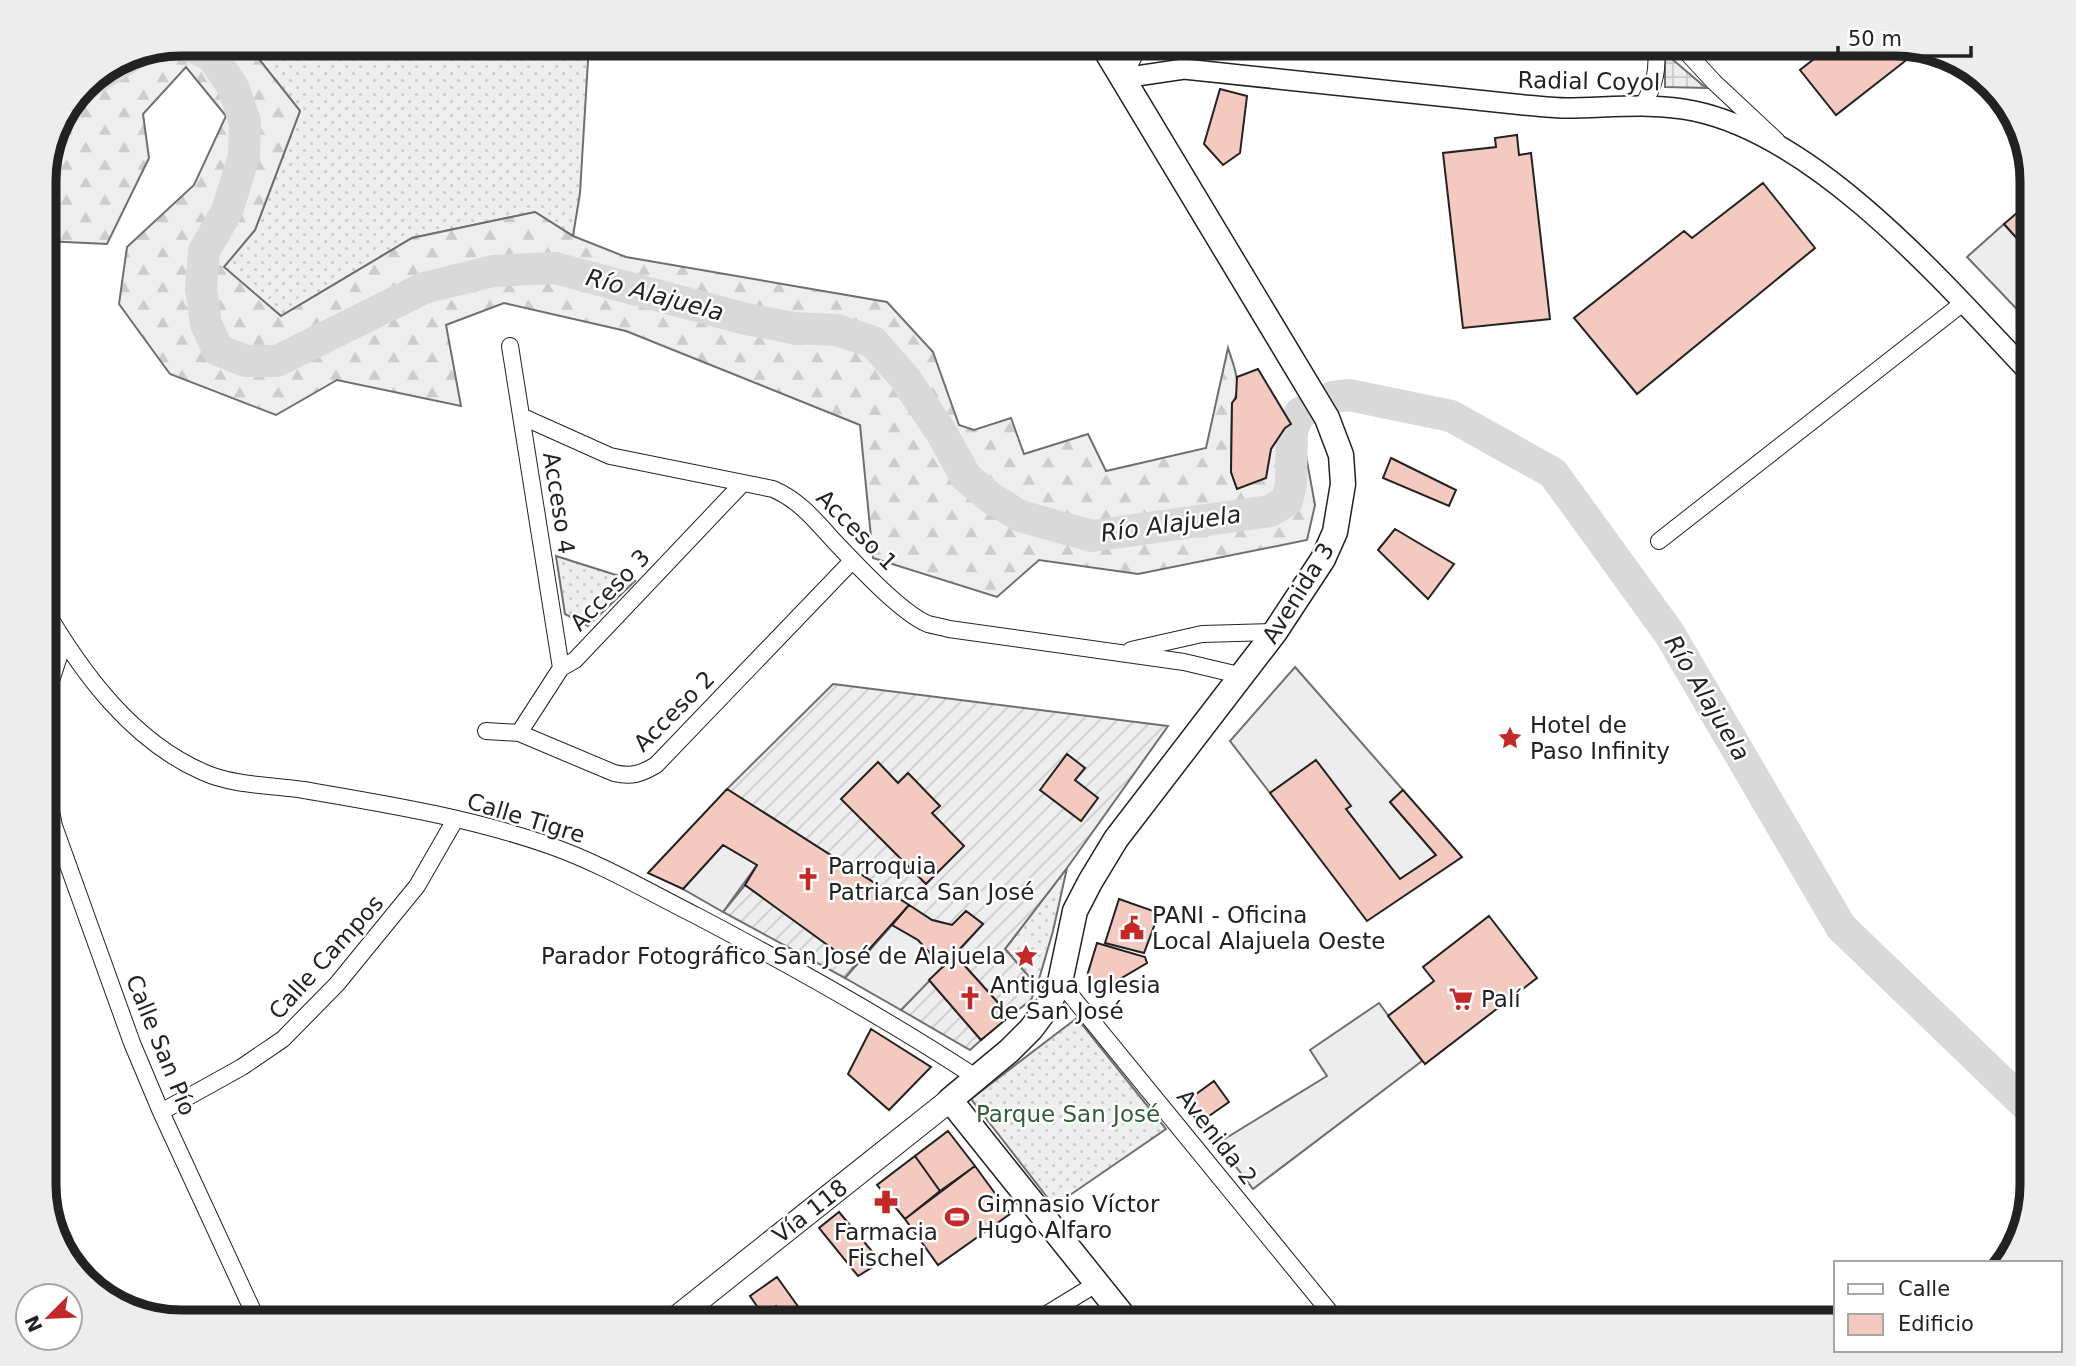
<svg xmlns="http://www.w3.org/2000/svg" width="2076" height="1366" viewBox="0 0 2076 1366" font-family="'DejaVu Sans',sans-serif">
  <style>
    .grass { fill: url(#grass-dots); stroke: #6f6f6f; stroke-width: 2 }
    .forest { fill: url(#forest-firs); stroke: #6f6f6f; stroke-width: 2 }
    .garden { fill: url(#garden-furrows); stroke: #6f6f6f; stroke-width: 2 }
    .parking { fill: #ededed; stroke: #6f6f6f; stroke-width: 2 }
    .plaza { fill: url(#plaza-grid); stroke: #6f6f6f; stroke-width: 2 }
    .lines { fill: none; stroke-linecap: round; stroke-linejoin: round }
    .river { stroke: #d9d9d9; stroke-width: 32 }
    .building { fill: #f3c9c0; stroke: #222; stroke-width: 2 }
    .minor-casing { stroke: #222; stroke-width: 18 }
    .tertiary-casing { stroke: #222; stroke-width: 22 }
    .secondary-casing { stroke: #222; stroke-width: 25 }
    .primary-casing { stroke: #222; stroke-width: 27 }
    .minor { stroke: #fff; stroke-width: 16 }
    .tertiary { stroke: #fff; stroke-width: 19 }
    .secondary { stroke: #fff; stroke-width: 23 }
    .primary { stroke: #fff; stroke-width: 24 }
    .labels { text-anchor: middle; dominant-baseline: central; stroke-width: 5; stroke-linejoin: round; paint-order: stroke }
    .street-label { font-size: 23px; fill: #222; stroke: #fff }
    .poi-label { font-size: 23px; fill: #222; stroke: #fff; text-anchor: start }
    .park-label { font-size: 23px; fill: #2f5e38; stroke: #fff }
    .water-label { font-size: 24px; font-style: italic; fill: #222; stroke: #fff }
    .rim { fill: none; stroke: #222; stroke-width: 9 }
  </style>
  <defs>
    <pattern id="grass-dots" width="8" height="8" patternUnits="userSpaceOnUse" patternTransform="scale(1.75)"><rect width="8" height="8" fill="#eee"/><path d="M2 2h.1M6 6h.1" fill="none" stroke="#ccc" stroke-width="1.8" stroke-linecap="round"/></pattern>
    <pattern id="forest-firs" width="22" height="20" patternUnits="userSpaceOnUse" patternTransform="scale(1.75)"><rect width="22" height="20" fill="#eee"/><path d="M5 1l3.5 6h-7zM16 11l3.5 6h-7z" fill="#ccc"/></pattern>
    <pattern id="garden-furrows" width="10" height="10" patternUnits="userSpaceOnUse" patternTransform="scale(1.75)"><rect width="10" height="10" fill="#eee"/><path d="M-1 1l2-2M0 10L10 0M9 11l2-2" fill="none" stroke="#ccc"/></pattern>
    <pattern id="plaza-grid" width="8" height="8" patternUnits="userSpaceOnUse" patternTransform="scale(1.75)"><rect width="8" height="8" fill="#ededed"/><path d="M0 4h8M4 0v8" fill="none" stroke="#cbcbcb"/></pattern>
  </defs>
  <rect width="100%" height="100%" fill="#fff"/>
  <path class="grass" d="M247,44H589L580,193L573,236L535,212L412,238L281,316L223,267L255,230L300,111Z
    M556,556L635,581L588,626L565,614Z
    M1067,868L1053,931L1037,986L1005,949Z
    M1077,1018L1166,1129L1054,1206L971,1099Z"/>
  <path class="forest" d="M181,44H247L300,111L255,230L224,267L281,316L412,238L535,212L573,236L626,257L887,302L933,352L959,425L974,430L1011,418L1024,454L1088,434L1106,471L1206,448L1228,348C1233,364 1244,388 1232,403L1231,472L1237,488L1271,449L1297,406L1315,505L1307,540L1138,574L1039,560L997,597L873,558L860,425L626,331L504,303L446,325L461,406L337,380L276,415L170,374L119,304L127,247L194,185L226,116L186,67L143,114L149,158L107,244L44,241V173L54,128L84,84L129,54Z"/>
  <path class="garden" d="M833,684L1168,726L1067,868L1005,949L1037,986L1031,1000L1010,1016L955,955L983,924L966,911L952,925L932,920L727,789Z
    M745,885L855,965L845,978L723,912Z
    M929,980L981,1040L970,1050L901,1010Z"/>
  <path class="parking" d="M2004,224L2032,255V325L1967,257Z
    M1295,667L1403,790L1390,802L1436,855L1400,879L1346,809L1350,806L1315,761L1270,793L1230,741Z
    M723,845L757,865L723,912L683,889Z
    M892,925L918,940L943,967L901,1010L845,978Z
    M1379,1003L1422,1061L1253,1189L1218,1143L1327,1076L1310,1050Z"/>
  <path class="plaza" d="M1665,53L1706,88L1665,87Z"/>
  <g class="lines">
    <path class="river" d="M187,44L212,56L233,87L245,122L244,156L227,211L204,251L201,289L206,324L218,350L246,361H277L424,288L493,271L555,268L746,319L793,328L837,330L873,342L904,377L941,432L966,477L991,498L1020,516L1092,536L1270,511L1287,501L1291,484L1292,430L1300,413L1332,397L1349,395L1451,416L1553,473L1669,633L1841,927L2032,1111
      M83,86L137,52"/>
  </g>
  <path class="building" d="M1833,44H1895L1918,51L1836,115L1800,70Z
    M1220,89L1247,96L1240,153L1223,165L1204,144Z
    M1517,135L1519,155L1531,153L1550,319L1463,328L1443,153L1496,147L1495,138Z
    M1763,183L1815,248L1637,394L1574,318L1684,231L1692,238Z
    M2032,200V255L2004,224Z
    M1258,369L1291,424L1285,428L1271,449L1266,478L1237,489L1231,472L1232,403L1236,398L1237,377Z
    M1391,458L1456,490L1449,506L1383,478Z
    M1395,529L1454,564L1428,599L1378,550Z
    M1067,754L1085,768L1075,780L1098,798L1081,821L1040,790Z
    M1316,760L1351,806L1346,809L1400,879L1436,855L1390,802L1403,790L1462,857L1367,921L1270,793Z
    M878,762L898,783L908,773L940,806L932,813L964,846L926,884L841,799Z
    M727,789L909,905L855,965L745,885L757,865L723,845L683,889L648,873Z
    M1119,899L1159,913L1144,953L1105,943Z
    M909,905L932,920L952,925L966,911L983,924L943,967L918,940L892,925Z
    M1489,916L1537,978L1425,1064L1388,1016L1434,981L1423,967Z
    M1097,943L1145,957L1147,963L1096,993L1087,976Z
    M955,955L1010,1016L981,1040L929,980Z
    M871,1029L931,1067L889,1110L848,1074Z
    M1214,1081L1229,1102L1199,1123L1184,1103Z
    M948,1131L975,1166L940,1191L915,1156Z
    M915,1156L940,1191L905,1219L877,1185Z
    M975,1166L1010,1214L938,1265L905,1219Z
    M839,1212L881,1262L858,1276L819,1228Z
    M777,1277L802,1312L788,1322L776,1306L763,1315L750,1296Z
    M572,1309L583,1322H555Z"/>
  <g class="lines">
    <g class="minor-casing">
      <path id="minor" d="M1679,44L1714,82L1777,141
        M1123,78L1140,44
        M1642,106C1655,86 1659,68 1655,44
        M510,346L561,668
        M523,417L610,456L773,489C799,500 815,520 834,541C855,563 901,613 928,624C935,626 943,627 949,629L1184,662L1243,676
        M1659,541L1963,303
        M44,608C82,673 132,741 203,772C234,786 271,785 304,790C386,804 472,818 551,846C602,864 649,892 697,916C792,966 887,1019 977,1078
        M1131,650L1202,634L1275,632
        M44,716L48,690L64,641
        M486,731L519,733L614,773C632,777 641,774 656,765L852,561
        M519,733L561,668L575,660L742,484
        M44,777L54,826L132,1043L161,1112L258,1322
        M1060,982L1329,1311L1334,1322
        M161,1112L242,1067L283,1039L337,984L417,886L455,820
        M1034,1322L1096,1284"/>
    </g>
    <g class="tertiary-casing">
      <path id="tertiary" d="M1123,78L1184,69L1524,105C1538,106 1552,108 1566,108C1608,108 1652,102 1694,111C1819,137 1946,285 2032,376"/>
    </g>
    <g class="secondary-casing">
      <path id="secondary" d="M671,1322L950,1100"/>
    </g>
    <g class="primary-casing">
      <path id="primary" d="M1102,44L1327,418L1341,455L1343,484L1335,532L1323,559L1275,632L1116,839L1090,882L1075,911L1060,982L1046,1009L1031,1029L1009,1051L950,1100L1128,1322"/>
    </g>
    <use href="#minor" class="minor"/>
    <use href="#tertiary" class="tertiary"/>
    <use href="#secondary" class="secondary"/>
    <use href="#primary" class="primary"/>
  </g>
  <defs>
    <g id="sight-bare" transform="scale(1.89)"><path d="M0-6L1.8-2.2L6-1.7L2.9 1.2L3.7 5.4L0 3.3L-3.7 5.4L-2.9 1.2L-6-1.7L-1.8-2.2Z" fill="#c62828" stroke="#fff" stroke-width="2.5" paint-order="stroke"/></g>
    <g id="church-bare" transform="scale(1.89)"><path d="M-1.2-6h2.4v3.5h3.3v2.4h-3.3V6h-2.4V-.1h-3.3v-2.4h3.3Z" fill="#c62828" stroke="#fff" stroke-width="2.5" paint-order="stroke"/></g>
    <g id="civic-bare" transform="scale(1.89)"><path d="M-.6-6.5H3V-4.5H.6V-3L4-1V1h2V6H-6V1h2V-1L-.6-3ZM-1.2 2.5V6h2.4V2.5Z" fill="#c62828" stroke="#fff" stroke-width="2.5" paint-order="stroke"/></g>
    <g id="supermarket-bare" transform="scale(1.89)"><path d="M-6-5.5h2.5l.6 2H6L4.5 2H-2.5L-4.4-4H-6ZM-1.5 3.2a1.3 1.3 0 1 0 .1 0ZM3 3.2a1.3 1.3 0 1 0 .1 0Z" fill="#c62828" stroke="#fff" stroke-width="2.5" paint-order="stroke"/></g>
    <g id="pharmacy-bare" transform="scale(1.89)"><path d="M-2-6h4v4h4v4h-4v4h-4v-4h-4v-4h4Z" fill="#c62828" stroke="#fff" stroke-width="2.5" paint-order="stroke"/></g>
    <g id="stadium-bare" transform="scale(1.89)"><path d="M0-5a6.5 5 0 1 0 0 10a6.5 5 0 1 0 0-10ZM-3.5-1.8h7v3.6h-7Z" fill="#c62828" stroke="#fff" stroke-width="2.5" paint-order="stroke"/></g>
  </defs>
  <g fill-rule="evenodd">
    <use href="#sight-bare" x="1510" y="738"/>
    <use href="#church-bare" x="808" y="879"/>
    <use href="#civic-bare" x="1132" y="928"/>
    <use href="#sight-bare" x="1026" y="956"/>
    <use href="#church-bare" x="970" y="998"/>
    <use href="#supermarket-bare" x="1461" y="999"/>
    <use href="#pharmacy-bare" x="886" y="1202"/>
    <use href="#stadium-bare" x="957" y="1217"/>
  </g>
  <g class="labels">
    <g class="street-label">
      <text transform="translate(1589 81) rotate(1)">Radial Coyol</text>
      <text transform="translate(559 503) rotate(81)">Acceso 4</text>
      <text transform="translate(857 530) rotate(45)">Acceso 1</text>
      <text transform="translate(610 590) rotate(-46)">Acceso 3</text>
      <text transform="translate(1298 593) rotate(-58)">Avenida 3</text>
      <text transform="translate(674 711) rotate(-45)">Acceso 2</text>
      <text transform="translate(526 818) rotate(17)">Calle Tigre</text>
      <text transform="translate(326 957) rotate(-48)">Calle Campos</text>
      <text transform="translate(161 1045) rotate(68)">Calle San Pío</text>
      <text transform="translate(1217 1137) rotate(52)">Avenida 2</text>
      <text transform="translate(810 1211) rotate(-38)">Vía 118</text>
    </g>
    <g class="poi-label">
      <text x="1530" y="725">Hotel de<tspan x="1530" dy="26">Paso Infinity</tspan></text>
      <text x="828" y="866">Parroquia<tspan x="828" dy="26">Patriarca San José</tspan></text>
      <text x="1152" y="915">PANI - Oficina<tspan x="1152" dy="26">Local Alajuela Oeste</tspan></text>
      <text x="1006" y="956" text-anchor="end">Parador Fotográfico San José de Alajuela</text>
      <text x="990" y="985">Antigua Iglesia<tspan x="990" dy="26">de San José</tspan></text>
      <text x="1481" y="999">Palí</text>
      <text x="977" y="1204">Gimnasio Víctor<tspan x="977" dy="26">Hugo Alfaro</tspan></text>
      <text x="886" y="1232" text-anchor="middle">Farmacia<tspan x="886" dy="26">Fischel</tspan></text>
    </g>
    <g class="park-label">
      <text x="1068" y="1114">Parque San José</text>
    </g>
    <g class="water-label">
      <text transform="translate(655 295) rotate(15)">Río Alajuela</text>
      <text transform="translate(1171 524) rotate(-8)">Río Alajuela</text>
      <text transform="translate(1707 698) rotate(59)">Río Alajuela</text>
    </g>
  </g>
  <path d="M0 0H2076V1366H0ZM181 56H1895A125 125 0 0 1 2020 181V1185A125 125 0 0 1 1895 1310H181A125 125 0 0 1 56 1185V181A125 125 0 0 1 181 56Z" fill="#ededed" fill-rule="evenodd"/>
  <path class="rim" d="M181 56H1895A125 125 0 0 1 2020 181V1185A125 125 0 0 1 1895 1310H181A125 125 0 0 1 56 1185V181A125 125 0 0 1 181 56Z"/>
  <rect x="1834" y="1261" width="228" height="91" fill="#ffffff" stroke="#a7a7a7" stroke-width="2"/>
  <rect x="1848" y="1284" width="35" height="10" fill="#ffffff" stroke="#a7a7a7" stroke-width="2"/>
  <text x="1898" y="1296" font-size="21" fill="#222222">Calle</text>
  <rect x="1848" y="1314" width="35" height="21" fill="#f3c9c0" stroke="#a7a7a7" stroke-width="2"/>
  <text x="1898" y="1331" font-size="21" fill="#222222">Edificio</text>
  <g transform="translate(49 1317) rotate(246)"><circle r="33" fill="#ffffff" stroke="#a7a7a7" stroke-width="2"/>
  <path d="M0-5L12 26L0 18L-12 26Z" fill="#c62828"/>
  <text y="-10" font-size="19" font-weight="bold" text-anchor="middle" fill="#222222">N</text>
  </g>
  <path d="M1838 46v10h133v-10" fill="none" stroke="#222222" stroke-width="3.5"/>
  <text x="1848" y="46" font-size="21" fill="#222222" stroke="#ffffff" stroke-width="5" paint-order="stroke">50 m</text>
</svg>
